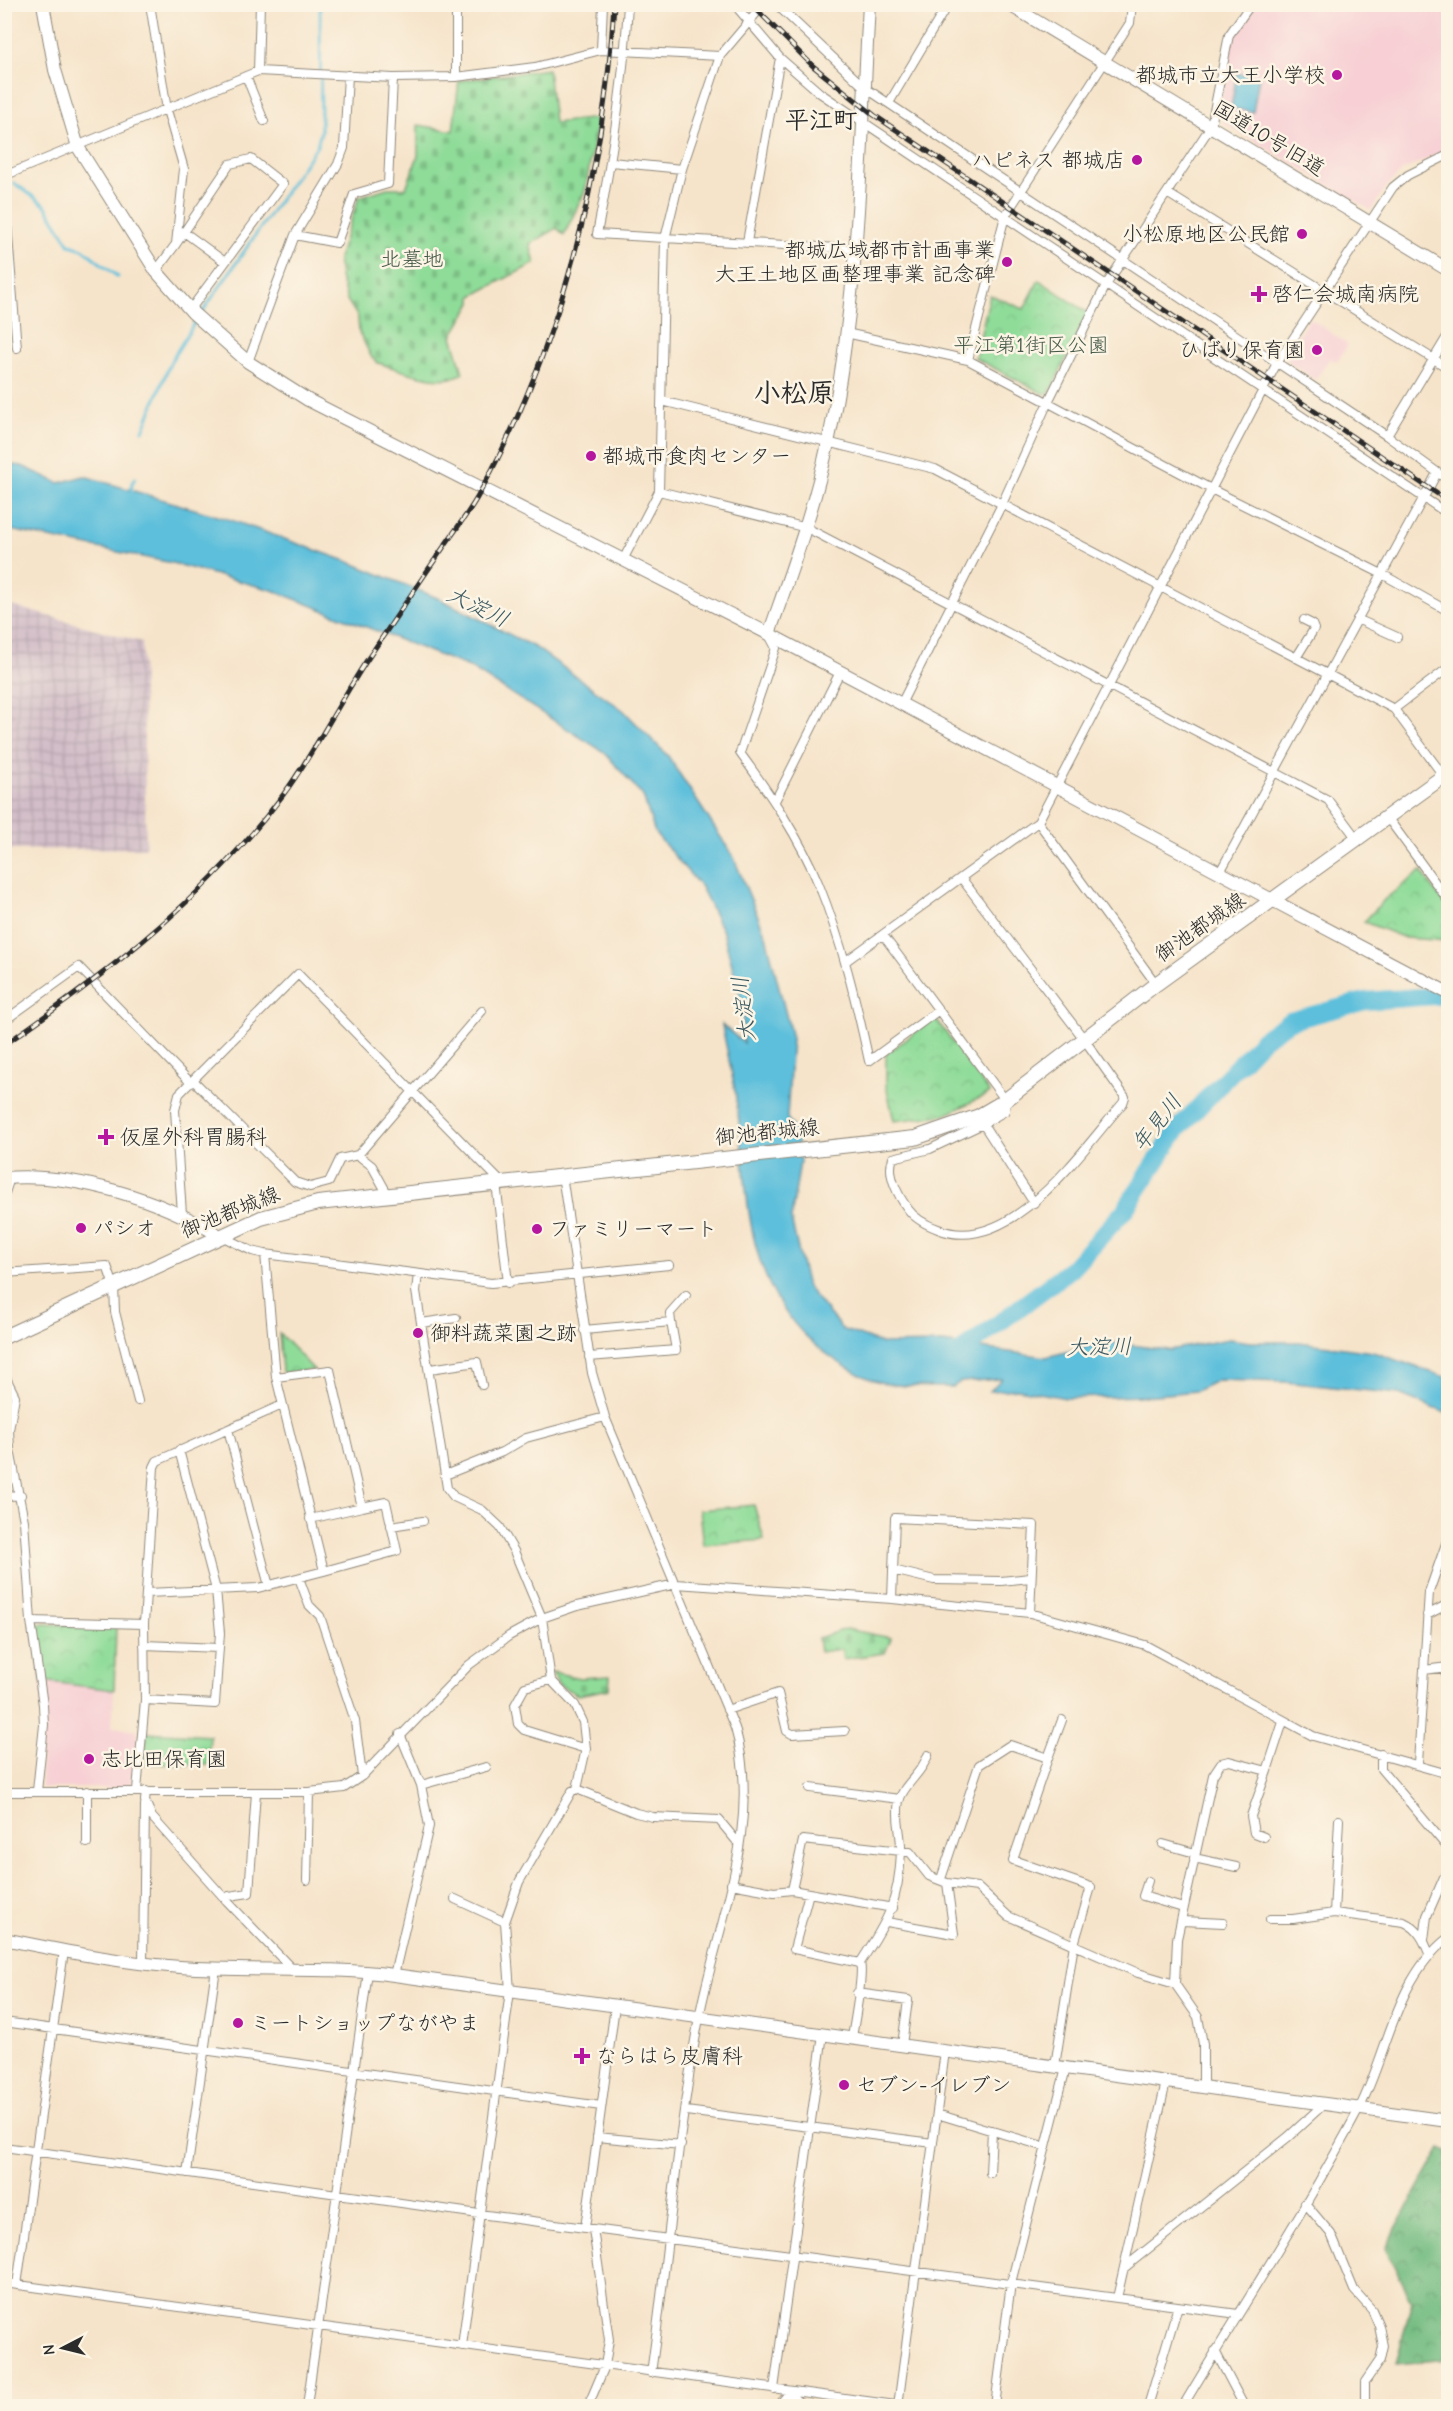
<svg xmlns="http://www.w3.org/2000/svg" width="1453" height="2411" viewBox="0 0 1453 2411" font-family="'Comic Neue','Klee One',sans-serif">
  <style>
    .built { fill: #f7cfd4 }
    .industrial { fill: url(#industrial-grid) }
    .forest { fill: url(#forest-crowns); stroke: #4f7456; stroke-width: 1.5 }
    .cemetery { fill: url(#cemetery-stones); stroke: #5d8462; stroke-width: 1.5 }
    .park { fill: url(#park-crowns); stroke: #5d8462; stroke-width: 1.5 }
    .water { fill: #5dbfdb; stroke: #447583; stroke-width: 1.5 }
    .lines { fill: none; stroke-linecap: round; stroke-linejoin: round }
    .stream { stroke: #5dbfdb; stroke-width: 3 }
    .river { stroke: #5dbfdb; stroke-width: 18 }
    .street-casing { stroke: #90887a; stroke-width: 10 }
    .secondary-casing { stroke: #90887a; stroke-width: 14 }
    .primary-casing { stroke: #90887a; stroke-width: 16 }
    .street { stroke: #fff; stroke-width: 8 }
    .secondary { stroke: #fff; stroke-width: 12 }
    .primary { stroke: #fff; stroke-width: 14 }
    .rail-casing { stroke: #2b2b2b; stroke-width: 5 }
    .rail { stroke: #fcf5e5; stroke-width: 3; stroke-dasharray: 9; stroke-linecap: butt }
    .poi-dot { fill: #b5179e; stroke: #fcf5e5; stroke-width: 2 }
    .labels { text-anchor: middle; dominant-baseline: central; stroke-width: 5; stroke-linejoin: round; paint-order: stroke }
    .poi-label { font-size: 21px; fill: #2b2b2b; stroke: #fcf5e5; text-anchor: start }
    .street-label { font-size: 21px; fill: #2b2b2b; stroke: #fcf5e5 }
    .park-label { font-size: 21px; fill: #445746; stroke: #fcf5e5 }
    .water-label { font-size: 22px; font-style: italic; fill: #3a5760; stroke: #fcf5e5 }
    .quarter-label { font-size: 24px; font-weight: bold; fill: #2b2b2b; stroke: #fcf5e5 }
    .district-label { font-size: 27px; font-weight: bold; fill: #2b2b2b; stroke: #fcf5e5 }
  </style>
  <defs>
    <pattern id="industrial-grid" width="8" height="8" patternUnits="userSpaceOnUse" patternTransform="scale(1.5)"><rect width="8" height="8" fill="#d2bdc8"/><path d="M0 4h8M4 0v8" fill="none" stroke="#b4a3ac"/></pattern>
    <pattern id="forest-crowns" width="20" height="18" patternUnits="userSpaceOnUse" patternTransform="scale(1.5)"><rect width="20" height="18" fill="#73bc81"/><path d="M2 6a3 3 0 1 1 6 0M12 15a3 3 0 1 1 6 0" fill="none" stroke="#5f996a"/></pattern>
    <pattern id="cemetery-stones" width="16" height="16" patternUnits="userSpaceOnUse" patternTransform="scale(1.5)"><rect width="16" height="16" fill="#8fdc99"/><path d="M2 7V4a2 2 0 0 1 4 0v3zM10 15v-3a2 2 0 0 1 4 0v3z" fill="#7cbd84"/></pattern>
    <pattern id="park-crowns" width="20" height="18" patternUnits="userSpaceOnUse" patternTransform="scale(1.5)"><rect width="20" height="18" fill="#8fdc99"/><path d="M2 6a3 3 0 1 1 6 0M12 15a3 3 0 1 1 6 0" fill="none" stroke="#7cbd84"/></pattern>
  </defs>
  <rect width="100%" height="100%" fill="#fcf5e5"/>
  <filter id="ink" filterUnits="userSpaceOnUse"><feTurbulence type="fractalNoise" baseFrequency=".0167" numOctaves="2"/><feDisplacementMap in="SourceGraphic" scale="12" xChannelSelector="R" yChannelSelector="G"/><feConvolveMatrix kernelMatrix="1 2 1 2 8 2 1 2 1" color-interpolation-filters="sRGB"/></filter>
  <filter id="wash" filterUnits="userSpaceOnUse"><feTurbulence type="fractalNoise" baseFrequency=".008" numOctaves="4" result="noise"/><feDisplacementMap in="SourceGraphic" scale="24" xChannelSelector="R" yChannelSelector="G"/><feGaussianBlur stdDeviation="1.35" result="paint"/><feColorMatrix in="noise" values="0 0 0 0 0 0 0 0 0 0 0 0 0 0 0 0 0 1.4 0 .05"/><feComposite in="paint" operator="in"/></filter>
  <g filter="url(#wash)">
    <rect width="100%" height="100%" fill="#f6e4ca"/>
    <path class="built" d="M1256,5H1448V149L1403,170L1388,185L1371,210L1224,123L1218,113L1232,36Z
      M1310,318L1348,345L1337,362L1330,358L1315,380L1287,360L1286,355Z
      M42,1681L114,1690L112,1727L138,1730L131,1788H41Z"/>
    <path class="industrial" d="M5,604L142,642L146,848L5,850Z"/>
    <path class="forest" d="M1441,2148L1448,2151V2359L1396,2364L1412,2301L1385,2248Z"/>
    <path class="cemetery" d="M548,69L554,123L598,118L585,191L564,235L557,228L530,244L535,263L472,296V303L452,336L463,373C440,388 403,370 378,363L372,358L359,332L358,317L347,300L340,277L338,258L359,197L387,188H406L418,156V125L453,131L459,81Z
      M846,1629L891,1638L885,1653L843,1659L842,1649L820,1652L818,1638Z
      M552,1672L580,1678L610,1676L609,1689L578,1695L559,1685Z"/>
    <path class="park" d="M1039,280L1088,313L1050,392L1044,394L975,358L990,295L1024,309Z
      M1421,871L1448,909V941L1405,938L1364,922L1385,899Z
      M935,1018L990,1093L945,1115L894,1121L886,1085V1054Z
      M279,1333L314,1370L284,1373L282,1371Z
      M754,1505L764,1540L703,1545L699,1510Z
      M38,1624L116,1626L114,1690L42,1681L34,1626Z
      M147,1732L210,1736L208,1765L143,1764Z"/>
    <path class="water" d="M1237,73L1259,77L1253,112L1231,108Z
      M5,464L22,466L59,483L84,476L231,520L349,562L440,599L536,648L623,710L668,756L733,856L766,936L792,1038L787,1118L797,1134L800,1162L791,1219L807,1287L842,1329L883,1344L943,1343L1046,1357L1106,1342L1169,1350L1229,1339L1250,1342H1299L1373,1352L1448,1378V1414L1399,1394L1286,1382L1218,1380L1196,1391L1145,1396L1066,1398L1018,1389L990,1391L1001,1379L960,1382L953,1387C930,1386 902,1388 880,1382C858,1376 842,1365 824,1352C741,1288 750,1199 737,1106C734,1079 727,1052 722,1025L744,1043L742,1002L723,932L701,887L655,833L643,796L604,752L469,667L272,590L172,563L5,529Z"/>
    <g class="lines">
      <path class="stream" d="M14,183L45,205L70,245L83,249L118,277
        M201,314L317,146L321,131L320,4
        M143,431L171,361L197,319
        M131,493L132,483L135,478"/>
      <path class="river" d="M950,1360L1071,1269L1124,1211L1177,1130L1263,1039L1290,1021L1365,1001L1448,995"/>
    </g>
  </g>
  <g filter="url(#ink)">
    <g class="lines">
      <g class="street-casing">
        <path id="street" d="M150,4L167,110L184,169L176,244L156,271
          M456,4V77
          M628,4C624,82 612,158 597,234L854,249
          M734,4L780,58L820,93L1448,514
          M776,4L864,87L1387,436L1448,480
          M601,50L603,4
          M258,71L260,4
          M246,76L264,121
          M889,103L948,4
          M611,162L682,169
          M4,176L258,71L393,78L456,77L535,67L601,50L720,56
          M4,186L17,348
          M1167,193L1448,368
          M184,232L225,262
          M295,235L337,243L354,194L388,184L393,78
          M747,242L780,58
          M176,244L230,164L251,159L283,184L190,310
          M846,333L968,360L1211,489L1382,574L1448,611
          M968,360L1005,216L1130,23L1132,4
          M248,362L295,235L338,164L344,148L348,75
          M662,401L935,469L1394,709L1448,782
          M1387,436L1448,335
          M659,491L807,528L1328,800L1357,839
          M623,560L659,491L665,239L682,169L720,56L764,4
          M1357,619L1397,637
          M769,635L776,648L740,753C770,794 800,838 819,885C842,942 856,1001 869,1061L939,1010
          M1296,658L1314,629L1312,624L1304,620
          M901,704L1002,504L1048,402L1106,285L1211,126L1229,35L1251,4
          M1394,709L1448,668
          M775,801L840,672
          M1387,817L1448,900
          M1038,822L1156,984
          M1220,872L1437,473
          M962,879L1084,1039L1125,1097L1123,1103C1082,1150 1010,1258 938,1229C927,1225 915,1219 908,1209C899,1197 886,1174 893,1158L930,1149L983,1124L1034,1203
          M883,935L1006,1101L1005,1111L983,1124
          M846,961L1038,822L1277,363L1393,187L1408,175L1448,155
          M4,1021L79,967L191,1083
          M193,1080L295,1182L310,1187L329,1182L340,1159L358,1155L482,1011
          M358,1155L372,1166L388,1195
          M562,1175L592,1373L605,1417L735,1728C763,1824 717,1924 699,2018C677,2135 668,2255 651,2373
          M496,1183L508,1283
          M4,1196L10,1178
          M182,1214L175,1110L179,1094L298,974L501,1182
          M221,1236L252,1251L265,1254L491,1283L669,1265
          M4,1273L107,1266L114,1286L115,1312L138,1401
          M418,1274L416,1291L447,1488L454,1497L482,1510L500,1527L514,1551L542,1618L551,1680L575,1705L583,1722L586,1749L577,1789L636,1813L653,1817L719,1820L739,1844
          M421,1323L456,1318
          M584,1330L671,1322L670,1313L686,1295
          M589,1357L676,1350L671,1322
          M4,1367L7,1380L15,1396L9,1430L10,1450L24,1521L31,1621L43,1705L44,1725L37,1791
          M430,1369L477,1362L482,1385
          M276,1377L330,1370L362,1507L310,1519
          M228,1429L269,1586
          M445,1475L502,1452L526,1438L605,1417
          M4,1496L21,1495
          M391,1526L423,1521
          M893,1570L934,1580L1001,1581L1030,1578
          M324,1571L397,1551L386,1502L362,1507
          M299,1578L309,1605L320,1616L355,1721L362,1776
          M147,1593L258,1588L324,1571L276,1377L265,1254
          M892,1599L895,1518L1034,1525L1030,1613
          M1427,1615L1448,1604
          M31,1621L144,1624
          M144,1645L219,1648
          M1444,1669L1448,1678
          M1424,1670L1448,1667
          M551,1680L525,1687L515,1705L518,1724L524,1730L586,1749
          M145,1700L215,1704L220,1633L216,1590L179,1450
          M727,1710L778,1693L787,1731L792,1734L845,1731
          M1381,1754V1769L1448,1848
          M1048,1758L1062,1720
          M1418,1763L1429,1592L1448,1538
          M421,1785L486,1767
          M810,1788L900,1799
          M137,1791L145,1700L144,1624L154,1467L157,1461L282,1405
          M146,1791L145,1801L152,1817L226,1900L292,1969
          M4,1792H309L344,1788L362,1776L469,1665L509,1636L542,1618L577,1606L676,1584L892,1599L1030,1613L1145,1645L1313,1736L1448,1774
          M1264,1837L1254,1833L1251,1816L1267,1771
          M87,1843V1791
          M1163,1844L1195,1853
          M1194,1858L1236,1867
          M941,1879L979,1765L1010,1745L1048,1758L1013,1860L1091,1887L1074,1944L1055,2066
          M307,1880L309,1792
          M1148,1881L1143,1896L1183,1908
          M731,1884L774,1892L792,1890L893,1908
          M792,1890L803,1840L910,1852L929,1876L947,1883L977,1887L1008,1916L1138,1973L1175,1984
          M809,1893L794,1949L860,1963
          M455,1899L505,1922
          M226,1900L229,1896L249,1893L256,1792
          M1334,1913L1339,1820
          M1270,1919H1293L1334,1913L1404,1922C1419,1929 1424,1940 1430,1956
          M1183,1921L1223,1923
          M887,1922L954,1934L947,1883
          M1424,1940L1427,1916L1448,1868
          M143,1964L145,1805
          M394,1975L429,1826L421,1785L400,1734
          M857,1993L908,2000L902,2045
          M4,2022L601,2106
          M852,2038C854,2023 864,1973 860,1963C887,1922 899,1902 901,1852C902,1835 895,1819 899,1801C904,1783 922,1774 928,1755
          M1203,2087V2044L1198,2017L1175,1984L1177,1939L1213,1775L1221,1763L1229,1761L1267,1771L1283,1722
          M686,2111L933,2143
          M937,2114L1046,2147
          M597,2137L681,2145
          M4,2147L479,2214L1238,2314
          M187,2173L216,1968
          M990,2173L992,2130
          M1305,2203L1331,2234L1354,2290L1372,2310L1379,2326L1383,2346L1380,2360L1365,2382V2406
          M585,2228L615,2006
          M1124,2268L1288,2137L1324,2104
          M4,2283L903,2406
          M17,2285L64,1951
          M1117,2298L1166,2082
          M462,2346L510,1991L505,1922L519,1882L572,1791L577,1789
          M1215,2351L1244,2406
          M774,2389L823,2034
          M788,2394L804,2406
          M307,2406L368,1972
          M588,2406L605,2366L609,2340L593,2229
          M778,2406L791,2391
          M898,2406L945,2051
          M995,2406L1011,2283L1066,2068
          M1148,2406L1178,2306
          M1183,2406C1241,2308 1306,2210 1359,2109C1388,2053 1395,1979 1448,1938"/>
      </g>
      <g class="secondary-casing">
        <path id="secondary" d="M43,4L55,70L78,147L156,271L193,313L248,362L308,400L769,634L1448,993
          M1008,4L1448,270
          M769,634C791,571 814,509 828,443C859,300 861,150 869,4
          M4,1178C75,1172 161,1200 220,1236
          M4,1939C63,1951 121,1963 180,1967C252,1972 323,1966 394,1975L1448,2121"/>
      </g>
      <g class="primary-casing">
        <path id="primary" d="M4,1337L261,1218L318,1203L915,1138L979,1116L1003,1102L1156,984L1448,773"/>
      </g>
      <use href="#street" class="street"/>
      <use href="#secondary" class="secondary"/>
      <use href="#primary" class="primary"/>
      <g class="rail-casing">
        <path id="rail" d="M751,4L813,66L874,115L1448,501
          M4,1045C108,973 207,897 283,795C315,752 339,702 369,657C394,620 418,584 443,548C455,530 468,514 478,496C561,347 604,174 614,4"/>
      </g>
      <use href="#rail" class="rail"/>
    </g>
  </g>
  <g class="poi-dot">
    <circle cx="1337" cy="75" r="6"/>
    <circle cx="1137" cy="160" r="6"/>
    <circle cx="1302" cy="234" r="6"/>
    <circle cx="1007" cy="262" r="6"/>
    <path d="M1256 285h6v6h6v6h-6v6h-6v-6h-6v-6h6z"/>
    <circle cx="1317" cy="350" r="6"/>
    <circle cx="591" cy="456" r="6"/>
    <path d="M103 1128h6v6h6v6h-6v6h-6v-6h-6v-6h6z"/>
    <circle cx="81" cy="1228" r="6"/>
    <circle cx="537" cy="1229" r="6"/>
    <circle cx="418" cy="1333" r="6"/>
    <circle cx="89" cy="1759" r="6"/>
    <circle cx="238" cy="2023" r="6"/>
    <path d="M579 2047h6v6h6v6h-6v6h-6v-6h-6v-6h6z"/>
    <circle cx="844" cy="2085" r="6"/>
  </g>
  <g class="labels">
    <g class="poi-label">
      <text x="1325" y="75" text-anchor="end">都城市立大王小学校</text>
      <text x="1125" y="160" text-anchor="end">ハピネス 都城店</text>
      <text x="1290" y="234" text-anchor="end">小松原地区公民館</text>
      <text x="995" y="250" text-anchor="end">都城広域都市計画事業<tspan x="995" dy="24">大王土地区画整理事業 記念碑</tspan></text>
      <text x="1272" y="294">啓仁会城南病院</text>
      <text x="1305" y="350" text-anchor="end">ひばり保育園</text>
      <text x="603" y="456">都城市食肉センター</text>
      <text x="120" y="1137">仮屋外科胃腸科</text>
      <text x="93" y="1228">パシオ</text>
      <text x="549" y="1229">ファミリーマート</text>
      <text x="430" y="1333">御料蔬菜園之跡</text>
      <text x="101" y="1759">志比田保育園</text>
      <text x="250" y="2023">ミートショップながやま</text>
      <text x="596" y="2056">ならはら皮膚科</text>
      <text x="856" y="2085">セブン-イレブン</text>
    </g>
    <g class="street-label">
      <text transform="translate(1269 138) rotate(31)">国道10号旧道</text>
      <text transform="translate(1200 927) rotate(-35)">御池都城線</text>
      <text transform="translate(767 1132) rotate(-6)">御池都城線</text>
      <text transform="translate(230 1212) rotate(-22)">御池都城線</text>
    </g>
    <g class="park-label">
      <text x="412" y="259">北墓地</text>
      <text x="1031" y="345">平江第1街区公園</text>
    </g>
    <g class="water-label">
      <text transform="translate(478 607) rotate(26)">大淀川</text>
      <text transform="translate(744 1009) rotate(-97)">大淀川</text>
      <text transform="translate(1157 1123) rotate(-52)">年見川</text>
      <text transform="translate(1099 1347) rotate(-1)">大淀川</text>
    </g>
    <g class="quarter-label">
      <text x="821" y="120">平江町</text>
    </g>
    <g class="district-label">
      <text x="794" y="393">小松原</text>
    </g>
  </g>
  <rect width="1453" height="2411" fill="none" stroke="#fcf5e5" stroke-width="24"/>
  <g transform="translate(63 2348) rotate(263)" stroke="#fcf5e5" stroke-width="4.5" paint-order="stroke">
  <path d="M0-4.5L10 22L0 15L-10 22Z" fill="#2b2b2b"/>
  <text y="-9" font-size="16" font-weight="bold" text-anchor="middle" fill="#2b2b2b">N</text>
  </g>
</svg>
